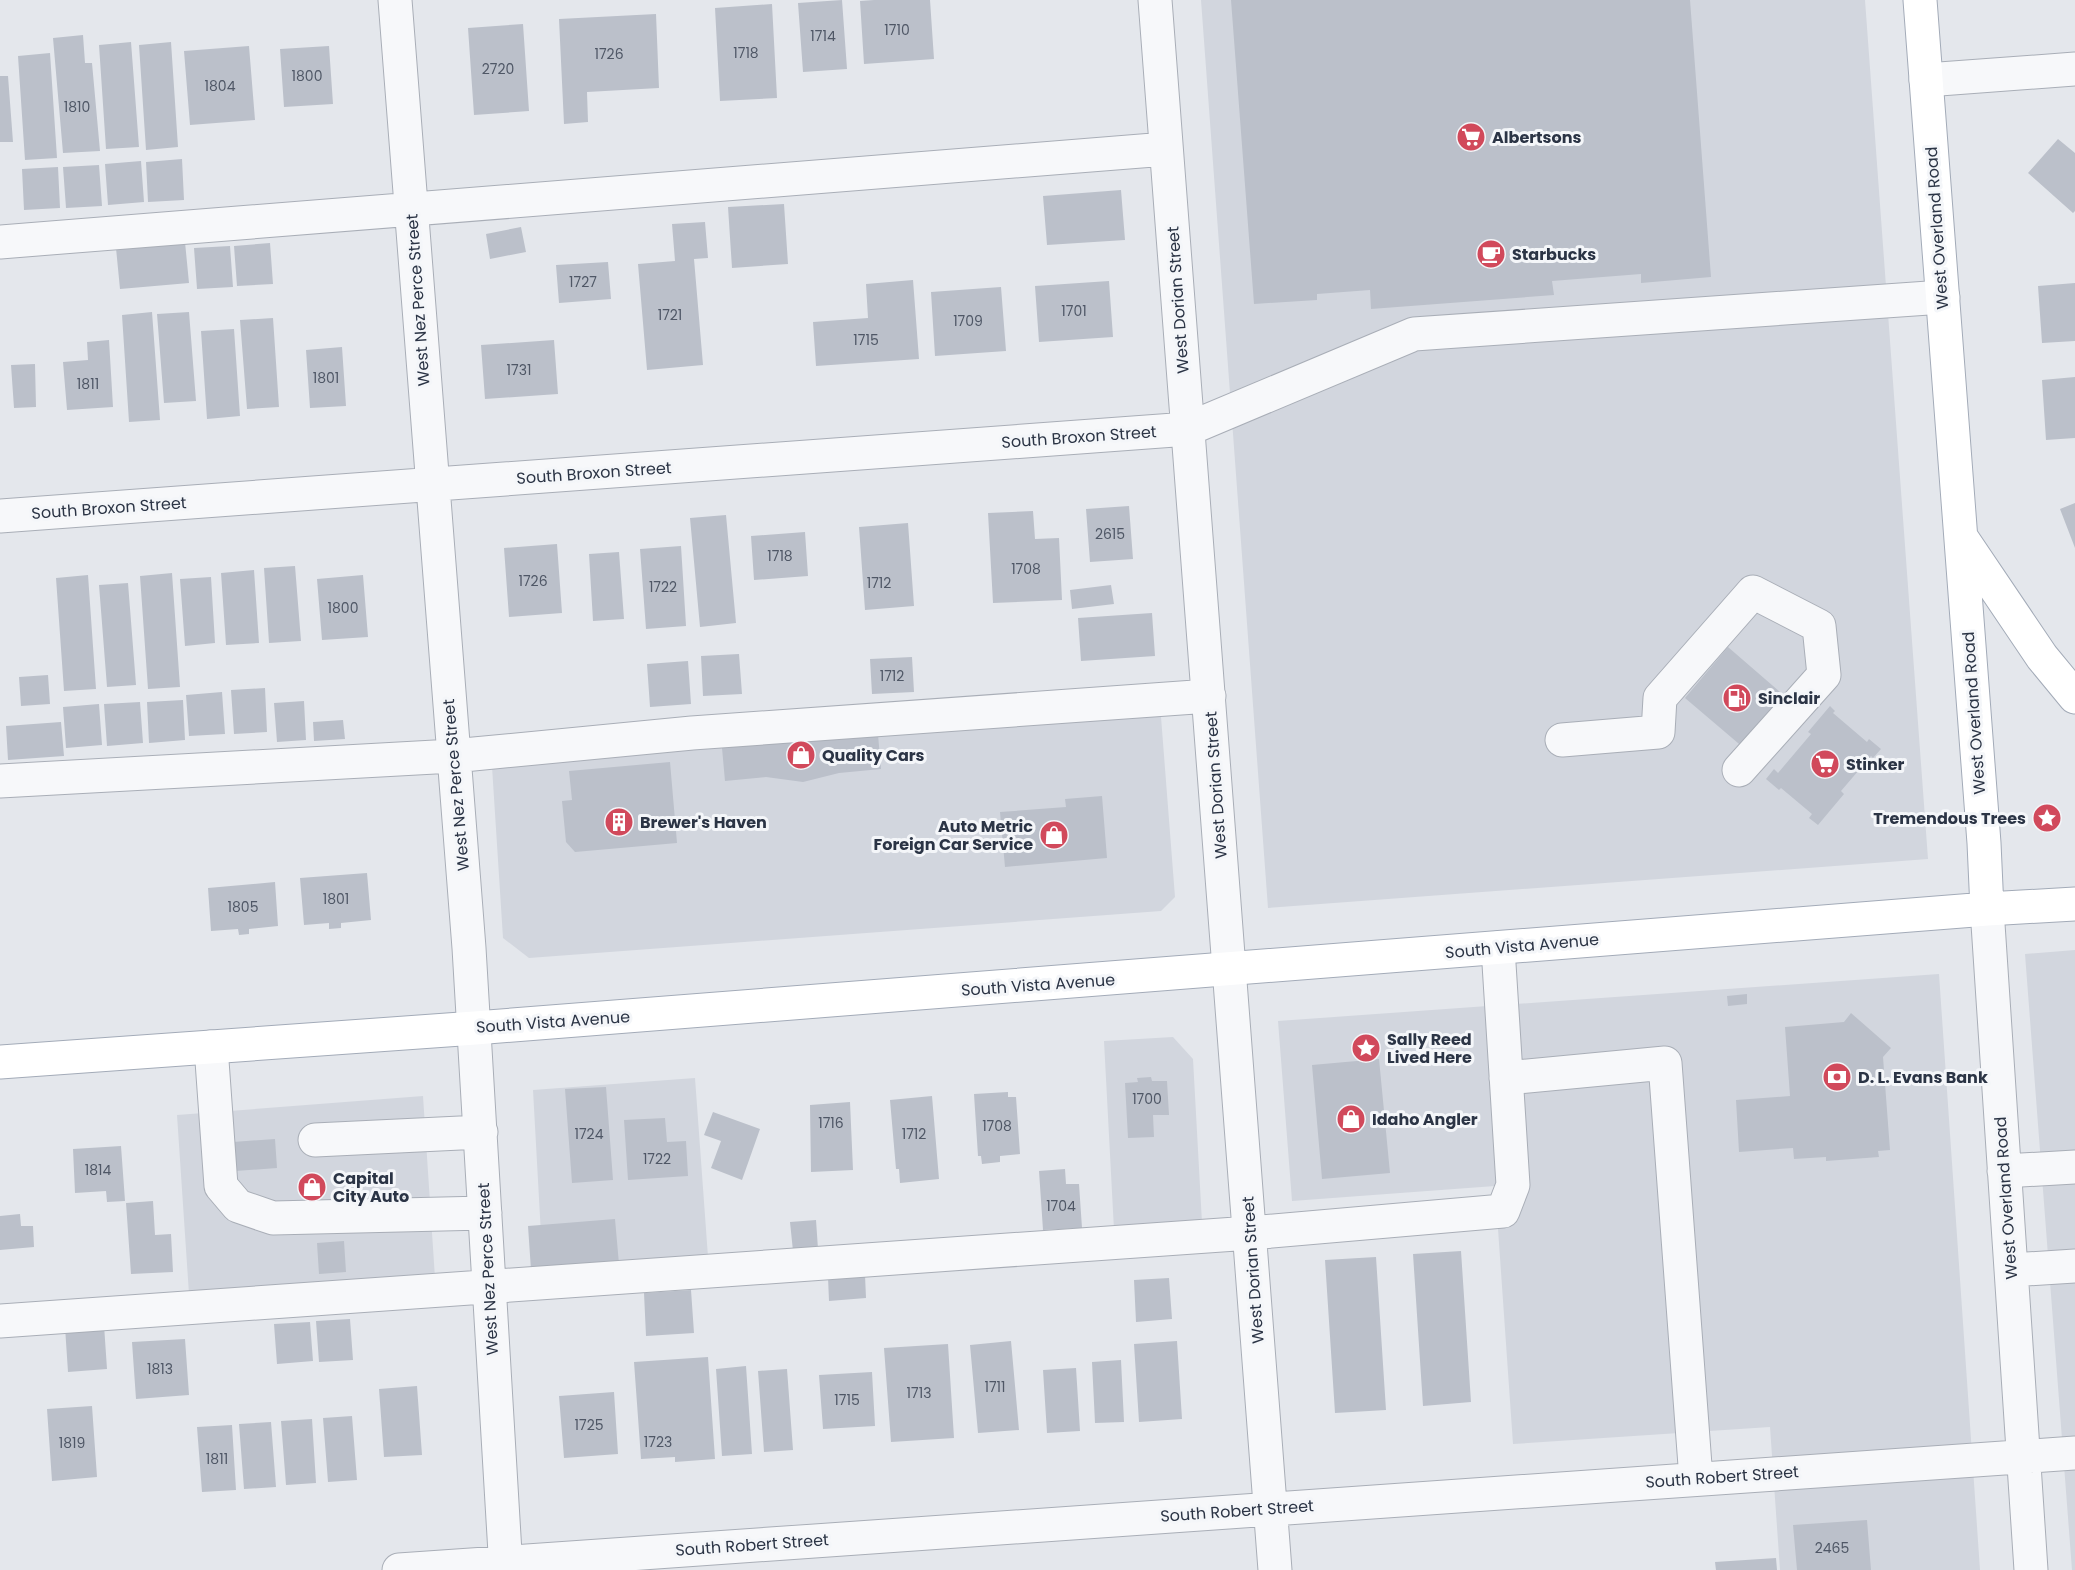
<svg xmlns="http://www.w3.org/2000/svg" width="2075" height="1570" viewBox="0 0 2075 1570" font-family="Poppins,sans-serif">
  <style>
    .built { fill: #d2d6de }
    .building { fill: #bbc0ca }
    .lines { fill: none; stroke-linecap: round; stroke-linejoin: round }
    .minor-casing { stroke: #a9aeb7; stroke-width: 35 }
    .major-casing { stroke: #a3abb8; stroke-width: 35 }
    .minor { stroke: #f7f8fa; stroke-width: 33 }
    .major { stroke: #fff; stroke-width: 33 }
    .labels { text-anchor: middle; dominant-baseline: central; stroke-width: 6; stroke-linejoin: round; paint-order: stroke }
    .number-label { font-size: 14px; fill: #4f5766 }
    .poi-label { font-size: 16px; font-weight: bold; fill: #2b3445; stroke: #f4f6f9; text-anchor: start }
    .street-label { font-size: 16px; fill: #2b3445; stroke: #f4f6f9 }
  </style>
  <rect width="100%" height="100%" fill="#e4e7ec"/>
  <path class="built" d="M1201,0H1865L1928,859L1268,908Z
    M1160,704L1175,897L1161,911L529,958L503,938L491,751Z
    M2075,950V1570H2072L2025,954Z
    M1939,974L1980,1570H1780L1770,1427L1513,1444L1495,1186L1292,1201L1278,1021Z
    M1173,1037L1193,1059L1202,1223L1114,1230L1104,1041Z
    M695,1078L708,1257L543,1271L533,1090Z
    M423,1096L435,1278L189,1294L177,1115Z"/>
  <path class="building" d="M842,0L847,69L803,72L798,3Z
    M874,0H930L934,59L864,64L860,1Z
    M1231,0H1690L1711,277L1641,283V274L1552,281L1554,295L1371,309L1370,290L1317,294V300L1254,304Z
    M772,4L777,98L720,101L715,8Z
    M656,14L659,88L587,92L588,122L564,124L559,19Z
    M523,24L529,111L474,115L468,28Z
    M83,35L85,63H92L100,151L63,153L53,38Z
    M131,42L139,147L106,149L99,45Z
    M171,42L178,147L146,150L139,45Z
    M249,46L255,120L190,125L184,51Z
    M329,46L333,104L284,107L280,49Z
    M50,53L57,158L25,160L18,56Z
    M0,76H8L13,142H0Z
    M2058,139L2075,153V211L2073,213L2028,173Z
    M182,159L184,200L148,202L146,162Z
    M141,161L144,202L108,205L105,164Z
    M99,165L102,206L66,208L63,167Z
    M58,167L60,208L24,210L22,169Z
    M1121,190L1125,240L1047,245L1043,196Z
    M784,204L788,264L732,268L728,207Z
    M705,222L708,258L694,259L703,365L647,370L638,264L675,261L672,224Z
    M521,227L526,252L490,259L486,234Z
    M185,242L189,283L120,289L116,248Z
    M270,243L273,284L237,286L234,246Z
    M230,246L233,287L197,289L194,248Z
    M608,262L611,299L559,303L556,265Z
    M913,280L919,359L816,366L813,322L868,318L866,284Z
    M1109,281L1113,337L1039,342L1035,286Z
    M2075,283V341L2042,343L2038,286Z
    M1001,287L1006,351L935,356L931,292Z
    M152,312L160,420L129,422L122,315Z
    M189,312L196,401L164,403L157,314Z
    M273,318L279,407L247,409L240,320Z
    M234,329L240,416L207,419L201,331Z
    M109,340L113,407L67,410L63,362L88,360L87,342Z
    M554,340L558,394L485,399L481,345Z
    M342,347L346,406L310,408L306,350Z
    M35,364L36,407L14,408L11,365Z
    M2075,377V438L2046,440L2042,380Z
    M2075,503V548L2060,509Z
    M1129,506L1133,559L1090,562L1086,509Z
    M1033,511L1035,539L1059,538L1062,600L993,603L988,513Z
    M726,515L736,623L700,627L690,518Z
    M908,523L914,606L865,610L859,527Z
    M805,532L808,576L754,580L751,536Z
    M557,544L562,613L509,617L504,548Z
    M681,546L686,626L646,629L640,549Z
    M619,552L624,619L593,621L589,554Z
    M295,566L301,641L269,643L264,568Z
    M254,570L259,643L226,645L221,573Z
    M172,573L180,687L148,689L140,576Z
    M88,575L96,689L64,691L56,578Z
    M363,575L368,637L322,640L317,579Z
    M211,577L215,643L185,646L180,579Z
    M128,583L136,685L107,687L99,585Z
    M1111,585L1114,604L1072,609L1070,590Z
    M1152,613L1155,656L1081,661L1078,618Z
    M1728,647L1788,699L1745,749L1685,698Z
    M739,654L742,694L703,696L701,656Z
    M912,657L914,692L872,694L870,659Z
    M688,661L691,704L650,707L647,664Z
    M48,675L50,704L21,706L19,677Z
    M265,688L267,732L234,734L231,690Z
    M222,692L225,734L189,736L186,695Z
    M183,700L185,740L149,743L147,702Z
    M304,701L306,740L277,742L274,703Z
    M140,702L143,743L107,746L104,704Z
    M99,704L102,745L66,748L63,707Z
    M1830,706L1835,711L1833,713L1867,742L1869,739L1881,749L1873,758L1871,756L1841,791L1844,794L1818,825L1809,818L1812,814L1781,788L1779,790L1766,779L1774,769L1778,773L1811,734L1808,732Z
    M343,720L345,739L314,741L313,722Z
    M61,722L64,756L8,760L6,726Z
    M877,723L881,769L839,773L803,782L766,777L725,781L721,737Z
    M670,762L677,843L575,852L566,842L562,801L572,800L569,771Z
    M1102,796L1107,858L1005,867L1000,812L1066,807L1065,799Z
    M367,873L371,920L341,923V928L329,929V923L304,925L300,878Z
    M275,882L278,926L249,929V934L239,935L238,929L211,931L208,888Z
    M1747,994V1004L1728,1006L1727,996Z
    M1851,1013L1891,1048L1883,1057L1890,1150L1878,1151L1879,1157L1826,1161V1157L1794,1159L1793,1148L1739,1152L1736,1100L1790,1096L1785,1027L1844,1022Z
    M1379,1059L1390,1173L1322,1179L1312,1065Z
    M1151,1077L1152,1081H1167L1169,1115H1153L1154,1137L1128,1138L1125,1083L1138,1082L1137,1078Z
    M606,1087L613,1180L572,1183L565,1089Z
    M1008,1092V1097H1016L1020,1154L1000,1156V1162L982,1164L981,1156H978L974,1094Z
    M932,1096L939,1179L900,1183L899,1169H896L890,1100Z
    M850,1102L853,1170L811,1172L810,1105Z
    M713,1112L760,1129L742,1180L711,1168L721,1141L704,1135Z
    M665,1118L667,1142L686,1141L688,1176L628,1180L624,1120Z
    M275,1139L277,1168L235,1171L233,1142Z
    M121,1146L125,1201L107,1202L106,1191L75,1193L73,1149Z
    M1065,1169L1066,1184H1079L1082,1228L1043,1230L1039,1171Z
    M153,1201L155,1235L171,1234L173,1272L131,1274L126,1203Z
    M20,1214L21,1226H33L34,1247L0,1250V1216Z
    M615,1219L619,1264L531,1270L528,1226Z
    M816,1220L818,1249L793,1251L790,1222Z
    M344,1241L346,1272L319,1274L317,1243Z
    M1461,1251L1471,1402L1423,1406L1413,1254Z
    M1376,1257L1386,1410L1335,1413L1325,1260Z
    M865,1275L866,1298L829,1301L828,1277Z
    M1169,1278L1172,1319L1136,1322L1134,1280Z
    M691,1290L694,1333L646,1336L644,1293Z
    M350,1319L353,1360L319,1362L316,1321Z
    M310,1322L313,1361L277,1364L274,1324Z
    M104,1325L107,1369L68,1372L65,1327Z
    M185,1339L189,1395L136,1399L132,1342Z
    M1011,1341L1019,1430L978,1433L970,1345Z
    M1177,1341L1182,1419L1139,1422L1134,1344Z
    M948,1344L954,1438L891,1442L884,1348Z
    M708,1357L715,1459L675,1462V1457L641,1459L634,1362Z
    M1121,1360L1124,1422L1095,1423L1092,1362Z
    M746,1366L752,1454L722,1456L716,1369Z
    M1076,1368L1080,1431L1047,1433L1043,1370Z
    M787,1369L793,1450L764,1452L758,1371Z
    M872,1372L875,1426L823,1429L819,1375Z
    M417,1386L422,1455L384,1457L379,1389Z
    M614,1392L618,1454L564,1458L559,1396Z
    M92,1406L97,1477L52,1481L47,1409Z
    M352,1416L357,1480L328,1482L323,1418Z
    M312,1419L316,1483L286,1485L281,1421Z
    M271,1422L276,1487L244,1489L239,1424Z
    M232,1425L236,1490L202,1492L197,1427Z
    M1867,1520L1871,1570H1797L1793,1525Z
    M1776,1558L1777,1570H1716L1715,1562Z"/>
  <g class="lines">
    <g class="minor-casing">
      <path id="minor" d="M395,0L469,948L506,1570
        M1155,0L1275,1570
        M1926,80L2075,69
        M0,242L1166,149
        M0,516L1188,429L1414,334L1943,297
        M1562,740L1658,732L1660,698L1753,592L1819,626L1824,675L1739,770
        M0,781L453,756L692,733L1209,696
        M1987,909L2031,1570
        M211,1047L221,1186L238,1206L273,1218L485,1213
        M1506,1078L1665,1063L1696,1479
        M315,1140L481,1132
        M2004,1171L2075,1167
        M2011,1270L2075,1266
        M0,1321L1250,1233L1503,1211L1513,1185L1498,948
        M399,1570L2075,1453"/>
    </g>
    <g class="major-casing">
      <path id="major" d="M1920,0L1984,843L1987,909
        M1961,537L2042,657L2075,697
        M0,1062L475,1028L1987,909L2075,904"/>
    </g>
    <use href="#minor" class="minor"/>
    <use href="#major" class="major"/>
  </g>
  <defs>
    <g id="supermarket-disc" transform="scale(1.5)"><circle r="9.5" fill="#d1495b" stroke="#f4f6f9"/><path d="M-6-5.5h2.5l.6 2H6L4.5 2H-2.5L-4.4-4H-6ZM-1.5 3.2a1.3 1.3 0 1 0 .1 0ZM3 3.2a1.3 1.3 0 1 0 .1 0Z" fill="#fff"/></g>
    <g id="cafe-disc" transform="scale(1.5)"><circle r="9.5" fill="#d1495b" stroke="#f4f6f9"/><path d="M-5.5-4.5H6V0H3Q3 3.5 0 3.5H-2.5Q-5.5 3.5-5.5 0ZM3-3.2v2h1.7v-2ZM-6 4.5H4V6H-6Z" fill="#fff"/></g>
    <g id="fuel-disc" transform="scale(1.5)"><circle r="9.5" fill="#d1495b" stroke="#f4f6f9"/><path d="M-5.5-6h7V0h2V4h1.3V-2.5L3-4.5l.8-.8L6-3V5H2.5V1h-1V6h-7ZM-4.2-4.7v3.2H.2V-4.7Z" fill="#fff"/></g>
    <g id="shop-disc" transform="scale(1.5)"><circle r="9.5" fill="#d1495b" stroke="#f4f6f9"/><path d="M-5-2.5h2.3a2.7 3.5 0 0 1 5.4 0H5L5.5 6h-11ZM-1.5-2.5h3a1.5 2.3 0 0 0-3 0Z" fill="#fff"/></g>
    <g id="sight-disc" transform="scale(1.5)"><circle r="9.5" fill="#d1495b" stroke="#f4f6f9"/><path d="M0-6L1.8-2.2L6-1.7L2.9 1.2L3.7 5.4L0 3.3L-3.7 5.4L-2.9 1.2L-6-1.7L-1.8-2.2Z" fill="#fff"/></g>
    <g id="building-disc" transform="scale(1.5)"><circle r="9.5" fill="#d1495b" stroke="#f4f6f9"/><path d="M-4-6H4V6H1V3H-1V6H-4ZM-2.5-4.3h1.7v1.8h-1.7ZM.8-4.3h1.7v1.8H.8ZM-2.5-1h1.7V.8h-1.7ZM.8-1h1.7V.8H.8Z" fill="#fff"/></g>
    <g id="bank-disc" transform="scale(1.5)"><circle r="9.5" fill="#d1495b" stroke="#f4f6f9"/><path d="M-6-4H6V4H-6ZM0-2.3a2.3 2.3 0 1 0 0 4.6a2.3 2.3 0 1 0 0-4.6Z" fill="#fff"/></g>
  </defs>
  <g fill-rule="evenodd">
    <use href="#supermarket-disc" x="1471" y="137"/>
    <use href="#cafe-disc" x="1491" y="254"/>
    <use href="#fuel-disc" x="1737" y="698"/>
    <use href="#shop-disc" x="801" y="755"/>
    <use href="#supermarket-disc" x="1825" y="764"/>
    <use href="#sight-disc" x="2047" y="818"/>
    <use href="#building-disc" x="619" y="822"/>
    <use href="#shop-disc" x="1054" y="835"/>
    <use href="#sight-disc" x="1366" y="1048"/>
    <use href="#bank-disc" x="1837" y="1077"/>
    <use href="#shop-disc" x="1351" y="1119"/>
    <use href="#shop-disc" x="312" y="1187"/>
  </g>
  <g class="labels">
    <g class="number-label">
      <text x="897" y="30">1710</text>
      <text x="823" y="36">1714</text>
      <text x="746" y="53">1718</text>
      <text x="609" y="54">1726</text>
      <text x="498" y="69">2720</text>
      <text x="307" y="76">1800</text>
      <text x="220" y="86">1804</text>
      <text x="77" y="107">1810</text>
      <text x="583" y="282">1727</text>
      <text x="1074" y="311">1701</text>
      <text x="670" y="315">1721</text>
      <text x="968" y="321">1709</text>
      <text x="866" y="340">1715</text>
      <text x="519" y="370">1731</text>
      <text x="326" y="378">1801</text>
      <text x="88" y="384">1811</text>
      <text x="1110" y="534">2615</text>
      <text x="780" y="556">1718</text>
      <text x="1026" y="569">1708</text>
      <text x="533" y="581">1726</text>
      <text x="879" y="583">1712</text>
      <text x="663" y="587">1722</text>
      <text x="343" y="608">1800</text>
      <text x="892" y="676">1712</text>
      <text x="336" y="899">1801</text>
      <text x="243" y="907">1805</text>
      <text x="1147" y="1099">1700</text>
      <text x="831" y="1123">1716</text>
      <text x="997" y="1126">1708</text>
      <text x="589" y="1134">1724</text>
      <text x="914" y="1134">1712</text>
      <text x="657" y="1159">1722</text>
      <text x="98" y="1170">1814</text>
      <text x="1061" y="1206">1704</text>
      <text x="160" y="1369">1813</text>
      <text x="995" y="1387">1711</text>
      <text x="919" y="1393">1713</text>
      <text x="847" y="1400">1715</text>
      <text x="589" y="1425">1725</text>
      <text x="658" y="1442">1723</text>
      <text x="72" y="1443">1819</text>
      <text x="217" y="1459">1811</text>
      <text x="1832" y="1548">2465</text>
    </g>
    <g class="poi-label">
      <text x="1492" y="137">Albertsons</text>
      <text x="1512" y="254">Starbucks</text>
      <text x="1758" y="698">Sinclair</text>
      <text x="822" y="755">Quality Cars</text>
      <text x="1846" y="764">Stinker</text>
      <text x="2026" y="818" text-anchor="end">Tremendous Trees</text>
      <text x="640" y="822">Brewer's Haven</text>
      <text x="1033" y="826" text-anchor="end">Auto Metric<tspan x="1033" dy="18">Foreign Car Service</tspan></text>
      <text x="1387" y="1039">Sally Reed<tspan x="1387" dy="18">Lived Here</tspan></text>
      <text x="1858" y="1077">D. L. Evans Bank</text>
      <text x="1372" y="1119">Idaho Angler</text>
      <text x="333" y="1178">Capital<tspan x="333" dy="18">City Auto</tspan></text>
    </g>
    <g class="street-label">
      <text transform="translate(1937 228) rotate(-94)">West Overland Road</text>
      <text transform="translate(418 300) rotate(-94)">West Nez Perce Street</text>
      <text transform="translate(1178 300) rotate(-94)">West Dorian Street</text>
      <text transform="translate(1079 437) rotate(-4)">South Broxon Street</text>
      <text transform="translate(594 473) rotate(-4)">South Broxon Street</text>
      <text transform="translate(109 508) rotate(-4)">South Broxon Street</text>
      <text transform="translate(1974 713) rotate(-94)">West Overland Road</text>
      <text transform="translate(456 785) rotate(-95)">West Nez Perce Street</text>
      <text transform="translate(1216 785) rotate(-94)">West Dorian Street</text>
      <text transform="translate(1522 946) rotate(-5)">South Vista Avenue</text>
      <text transform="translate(1038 985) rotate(-4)">South Vista Avenue</text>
      <text transform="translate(553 1022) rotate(-4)">South Vista Avenue</text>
      <text transform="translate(2006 1198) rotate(-94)">West Overland Road</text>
      <text transform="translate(488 1269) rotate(-93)">West Nez Perce Street</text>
      <text transform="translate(1253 1270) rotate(-94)">West Dorian Street</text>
      <text transform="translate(1722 1477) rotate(-4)">South Robert Street</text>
      <text transform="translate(1237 1511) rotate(-4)">South Robert Street</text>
      <text transform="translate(752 1545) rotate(-4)">South Robert Street</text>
    </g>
  </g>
</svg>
